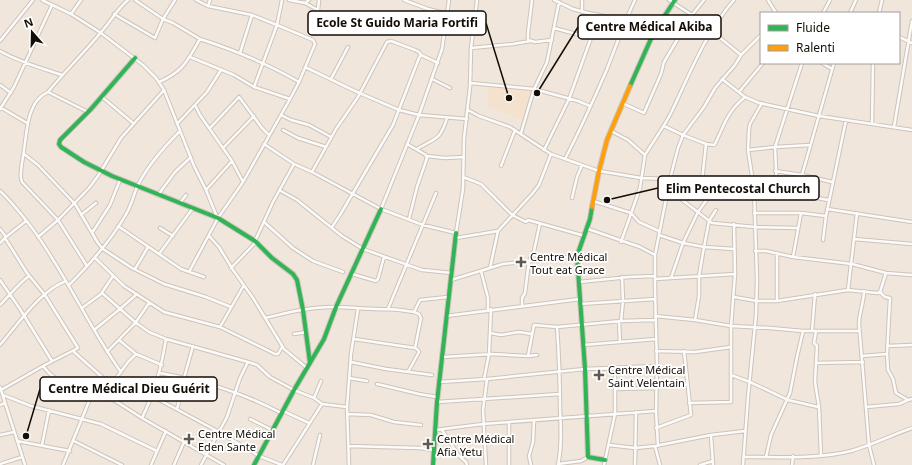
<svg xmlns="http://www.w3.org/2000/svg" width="912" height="465" viewBox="0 0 912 465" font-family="'Noto Sans',sans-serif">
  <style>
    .built { fill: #f4e2ce }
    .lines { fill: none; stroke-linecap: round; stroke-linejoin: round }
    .street-casing { stroke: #ccc4bb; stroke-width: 4.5 }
    .fast-casing { stroke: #ccc4bb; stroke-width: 6 }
    .slow-casing { stroke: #ccc4bb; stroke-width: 6 }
    .street { stroke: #fdfbfa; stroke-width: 2.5 }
    .fast { stroke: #30b455; stroke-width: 4 }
    .slow { stroke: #ff9f0a; stroke-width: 4 }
    .poi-dot { fill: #605951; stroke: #fff; stroke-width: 1.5 }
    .labels { text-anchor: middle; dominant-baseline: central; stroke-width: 3.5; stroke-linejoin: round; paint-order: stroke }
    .poi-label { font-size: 11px; fill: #130d06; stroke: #fff; text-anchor: start }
    .leader { fill: none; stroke: #130d06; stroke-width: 1.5 }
    .callout-dot { fill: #130d06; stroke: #fff; stroke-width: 1.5 }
    .callout { fill: #fff; stroke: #130d06; stroke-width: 1.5 }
    .callout-label { font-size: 12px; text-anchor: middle; font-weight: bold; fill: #130d06 }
  </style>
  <rect width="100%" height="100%" fill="#f0e6db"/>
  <path class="built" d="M489,86L532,90L523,120L487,106Z"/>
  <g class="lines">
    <g class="street-casing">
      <path id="street" d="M42,0L71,14L101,33L143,65L156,78L164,90L194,166L206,190L217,217
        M135,0L163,19L173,23L200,39C187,61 184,71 159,82
        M196,0L208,6L252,15L277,25L254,87
        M289,0L305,3L318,10L319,0
        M404,0L428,9L447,14L475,18
        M532,0L528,33V40L535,42L552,40
        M554,0L573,9L588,13L625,20L654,32
        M669,0L692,15L741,55
        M768,0L776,13
        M305,3L309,0
        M208,6L210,0
        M582,11V0
        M823,13L830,0
        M850,13L856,0
        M879,13L882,0
        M71,14L81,0
        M114,14L155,38L163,19L175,0
        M554,28L591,38L600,15
        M899,37L912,43
        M200,39C234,50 268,64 299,82
        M0,41L33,0
        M471,48L513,44L530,41
        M0,51C19,62 41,68 62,75
        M240,53L252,15
        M190,57L234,75L254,87L290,99
        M822,63L832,69
        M305,67L357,92L399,110L419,115L467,119
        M331,79L348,47
        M432,79L450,88
        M722,79L745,97
        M471,83L534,89L578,101L590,106
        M0,85L11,93
        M48,92L88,112
        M739,92L763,63
        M102,97L133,123
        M622,103L644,113L661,74L664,62L692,15L704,0
        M195,105L200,115L232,161L243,182
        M0,107L27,123
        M0,109L14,87L52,5
        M468,110L479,116L510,127L551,154L599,171L641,178L670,179L713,182L754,192
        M281,115L291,120L309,125L331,137
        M177,124L207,92L221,70
        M872,124L873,63
        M664,126L683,135L706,144L702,181
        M894,127L912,21
        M210,128L239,97L262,128L269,135
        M283,130L298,138L326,147
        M611,131L628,140L645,155L640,188L621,242
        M521,133L534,89L547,62L559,2
        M264,144L294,164L312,172L381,209L423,225L456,233L463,189L464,138L470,87L471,48L477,0
        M407,144L426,155L427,158L417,187L409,219
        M706,144L714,145L715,144C725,123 727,112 745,97L759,103L819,116L912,130
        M223,148L254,116
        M417,149C435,138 440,141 447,118
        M544,150L569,99L591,38
        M748,150L775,147L810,145
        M24,154L38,165L75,204L98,243L103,249L132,268L164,284L206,297L231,307
        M645,155C654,140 664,127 672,111C690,73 706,32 734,0
        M427,156L445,158L464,157
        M565,159C580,130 594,99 607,69C616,46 624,23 635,0
        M501,166L515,130
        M775,171L802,175L832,182
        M312,172L336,129L358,97L387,42L391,41L415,50L419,52L421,55
        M802,175L834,63
        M463,177L481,184L512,215L526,222L528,220L585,236
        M668,189L712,223L755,227L797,228
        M754,189L791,193L828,200
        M206,190L232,161
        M279,190L297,200L342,236L363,249L422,270L452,273
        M0,191C12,202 22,215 32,228C66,274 88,326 121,372
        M777,191L775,147L802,63
        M158,195L175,172L191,157
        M572,198L577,177L582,165
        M593,201L631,213L639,222L659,231
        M180,203L186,195
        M381,209L419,115L442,49L449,0
        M827,209L912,222
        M754,213H801L826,216L846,120
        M81,215L96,203
        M264,222L293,248L313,261L343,272
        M118,226L181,269L204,277
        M332,227L340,215L393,125L419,58L421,55L438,63
        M160,228L173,236
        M0,229L6,237
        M588,229L640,247L655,255
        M92,233L110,205L120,180
        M659,235L683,243L704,247L734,249
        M209,236L219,247L233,270L253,298L284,349L307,368
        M38,237L58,220L89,188L98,176L121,138L164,90
        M456,238L498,231L532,194L539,185L551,154
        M854,239L912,244
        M823,240L826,216
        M255,241L273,202L294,164
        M0,243L6,237L26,221
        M755,251H766L793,257L852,264L886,273L912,275
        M159,254L193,208
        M793,257L801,213
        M95,258L124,286L164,312L220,327L275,354H278L282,347
        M87,266L58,220L22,182L21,178C20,169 23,159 24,150C27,131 27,101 48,92C65,71 85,52 102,31C111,21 117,9 128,0
        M231,268L256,242
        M490,268L498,231
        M135,269L148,247
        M481,271L488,298V310
        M189,272L218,218L243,182L290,99L299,82L315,44L313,40L277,25L282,0
        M352,274L376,281L378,279L384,257
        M671,278L683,243L698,212L708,198L713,182
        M655,279L735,274
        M0,280L20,309L52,361
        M451,280L503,264L577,256
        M579,282L629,277L655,276
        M69,285C90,264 110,242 125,216C131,207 133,197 137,187C146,168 165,146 180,131
        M848,290L857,213
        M864,291C864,302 859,313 859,324L869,445L874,465
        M880,292L885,297L890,298L887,354
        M880,292L886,273
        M102,293L135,322L149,332L166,339L248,362L257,365L270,377L294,390L314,398L322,404L347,407
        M734,297L757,301H777L848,290L877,293L880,292
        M777,301V253
        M580,304L655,299
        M0,305C10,295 18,284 29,276
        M522,306V298L525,293L529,261L534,251L540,223
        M82,308L101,294L113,276
        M388,309L400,310L414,312L420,300L448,297
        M446,316L580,299
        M655,316L695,320L731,326L770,328L803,331H859
        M265,318C287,313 309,307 332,307C351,307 369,310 388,309L436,193
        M695,320L699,296V276L704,247L709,221L716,210
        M619,321L620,342
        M621,321L623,301L622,277
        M220,327L244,285
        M94,330L120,309L137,294
        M812,331L815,294
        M490,333L501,335L519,332L532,334
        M294,334L307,332
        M354,339L415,348
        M119,340L136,354L162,365
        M0,345C18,324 41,290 66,281
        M583,345L656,339
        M887,346L912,345
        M73,351L111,385
        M656,351L695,352L731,347
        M107,352L136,322L149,303
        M528,356L534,325L557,327
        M862,356L887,354L888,370L893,379L896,393L908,400L912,399
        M443,357L492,354L528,356L537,355
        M351,362L386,369L432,375
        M816,363L817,346L814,343L816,331
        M43,366L49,373L59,381L92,394L109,398L117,402L142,418L224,465
        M408,372L419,352L418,350L415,348L421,318L419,314L414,312
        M160,373C204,381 241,392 281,413
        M731,375L750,382L788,400L818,407
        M184,378L193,346
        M349,378L367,381
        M484,379L489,354L491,309
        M439,382L487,379L585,369L657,366
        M377,384L419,394L437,397
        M657,385H687
        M0,387L25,465
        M615,389L657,388
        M1,390L43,366L78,348L45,295L27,273L5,238
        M3,395L31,406L101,424L157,451
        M103,396L128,362L136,354
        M152,396L219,432L259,456L282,465
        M314,398L321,381
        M437,402L560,394
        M689,403L731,402V326L735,274L734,224
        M0,405L5,403
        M866,407L899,404L908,400
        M177,409L185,378
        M283,411L309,423
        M347,414L371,415L394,422L421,425
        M142,418C155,391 161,369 166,339
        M250,419L272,430
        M509,422V465
        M656,428L691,415L684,351
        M435,430L483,424L656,411
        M442,430L459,456L466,462L467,465
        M0,435L14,432
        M711,435L713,465
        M17,441L70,451
        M74,441L122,465
        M42,445L49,410
        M609,445L635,448L655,446L711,435L745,431
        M348,446L420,448L434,450
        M655,446L660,465
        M658,446L656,411L657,366L655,289V255L670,179L678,148L683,135L704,107L715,88L735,65L741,55L761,35
        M821,455L819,407L815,382L816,363L863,362
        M744,457C776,457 820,459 851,451C872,445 892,435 912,428
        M766,457L771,435L790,393L797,357L803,331
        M0,464L22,457
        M558,464L581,461L588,457
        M63,465L92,394
        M151,465L166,431
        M174,465L184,442
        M201,465L227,417L240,378L248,362
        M283,465L322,404
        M313,465L320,435
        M349,465L347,407L351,354L358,309
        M486,465L483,410L487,379
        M531,465L529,456L533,442L534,421
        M558,465C562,447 561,427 560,409C560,382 559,355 557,327L621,321L655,320
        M604,465L615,414V368
        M635,465L636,412
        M700,465L713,461
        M743,465L748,397L756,315L757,280L754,189L748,150L749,129L750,124L762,103
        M792,465L793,456"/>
    </g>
    <g class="fast-casing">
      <path id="fast" d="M135,58L91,109L60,140L59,144L61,147L84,162L112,176L218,218L255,241L272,258L293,274L297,280L303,310L310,363
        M630,86L654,32L675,0
        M592,207L590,219L577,256L585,369L588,457L605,460
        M254,465L294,390L324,339L336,307L381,209
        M433,465L437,402L456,233"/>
    </g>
    <g class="slow-casing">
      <path id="slow" d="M592,207L599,171L607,140L630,86"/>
    </g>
    <use href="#street" class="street"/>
    <use href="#fast" class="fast"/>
    <use href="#slow" class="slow"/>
  </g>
  <g class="poi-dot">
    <path d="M519 256h4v4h4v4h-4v4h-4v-4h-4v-4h4z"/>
    <path d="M597 369h4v4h4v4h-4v4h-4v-4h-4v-4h4z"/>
    <path d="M187 433h4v4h4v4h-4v4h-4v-4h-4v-4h4z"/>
    <path d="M426 438h4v4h4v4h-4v4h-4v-4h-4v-4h4z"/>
  </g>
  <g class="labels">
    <g class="poi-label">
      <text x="530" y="256">Centre Médical<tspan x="530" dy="13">Tout eat Grace</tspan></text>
      <text x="608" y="369">Centre Médical<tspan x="608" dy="13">Saint Velentain</tspan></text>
      <text x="198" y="433">Centre Médical<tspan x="198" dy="13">Eden Sante</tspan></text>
      <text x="437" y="438">Centre Médical<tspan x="437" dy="13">Afia Yetu</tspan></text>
    </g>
  </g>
  <path class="leader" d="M509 98L486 23M537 93L578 27M607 200L658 188M26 436L40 389"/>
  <g class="callout-dot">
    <circle cx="509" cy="98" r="4"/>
    <circle cx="537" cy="93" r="4"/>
    <circle cx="607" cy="200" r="4"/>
    <circle cx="26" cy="436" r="4"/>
  </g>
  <g class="callout">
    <rect x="308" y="11" width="178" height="24" rx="4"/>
    <rect x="578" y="15" width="143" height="24" rx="4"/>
    <rect x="658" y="176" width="161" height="24" rx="4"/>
    <rect x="40" y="377" width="177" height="24" rx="4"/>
  </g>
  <g class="callout-label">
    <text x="397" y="27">Ecole St Guido Maria Fortifi</text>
    <text x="649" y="31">Centre Médical Akiba</text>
    <text x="738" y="193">Elim Pentecostal Church</text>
    <text x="129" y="393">Centre Médical Dieu Guérit</text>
  </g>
  <rect x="760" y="12" width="140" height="52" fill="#ffffff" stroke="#a19e9b"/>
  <rect x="768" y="25" width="20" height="6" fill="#30b455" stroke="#a19e9b"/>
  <text x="796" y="32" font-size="12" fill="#130d06">Fluide</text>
  <rect x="768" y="45" width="20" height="6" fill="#ff9f0a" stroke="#a19e9b"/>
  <text x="796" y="52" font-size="12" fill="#130d06">Ralenti</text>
  <g transform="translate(32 32) rotate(340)" stroke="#ffffff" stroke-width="3" paint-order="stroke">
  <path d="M0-3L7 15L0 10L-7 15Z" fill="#130d06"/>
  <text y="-6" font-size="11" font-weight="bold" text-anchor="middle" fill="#130d06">N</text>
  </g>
</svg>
